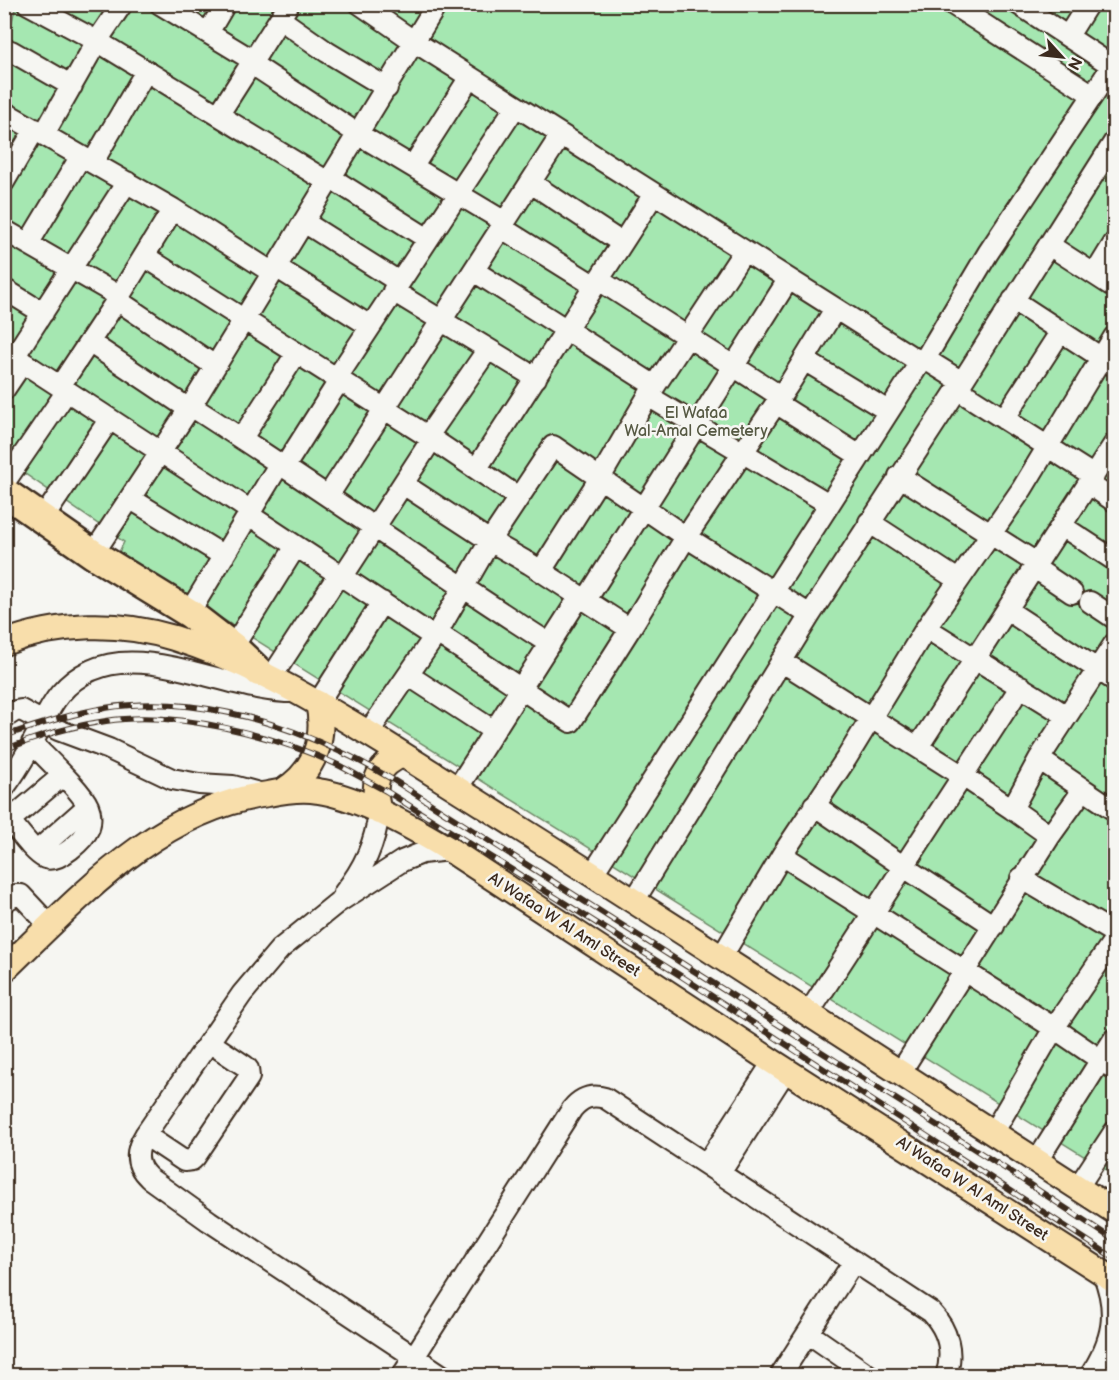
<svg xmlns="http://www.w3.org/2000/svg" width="1119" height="1380" viewBox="0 0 1119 1380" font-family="'Balsamiq Sans',sans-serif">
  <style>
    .green { fill: #a5e7b1; stroke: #708868; stroke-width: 1.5 }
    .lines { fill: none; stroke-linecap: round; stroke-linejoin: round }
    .minor-casing { stroke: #3b2a1e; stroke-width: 24 }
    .major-casing { stroke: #3b2a1e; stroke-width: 28 }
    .highway-casing { stroke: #3b2a1e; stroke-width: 33 }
    .minor { stroke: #f6f6f2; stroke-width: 20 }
    .major { stroke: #f8deab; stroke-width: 24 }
    .highway { stroke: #f8deab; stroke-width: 28 }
    .rail-casing { stroke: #3b2a1e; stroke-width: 6 }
    .rail { stroke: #f6f6f2; stroke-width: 4; stroke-dasharray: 11; stroke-linecap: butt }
    .labels { text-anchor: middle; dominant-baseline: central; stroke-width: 5; stroke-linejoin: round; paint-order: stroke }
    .park-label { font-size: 16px; fill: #565943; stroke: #f6f6f2 }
    .street-label { font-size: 16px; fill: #3b2a1e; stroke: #f6f6f2 }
  </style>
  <rect width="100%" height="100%" fill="#f6f6f2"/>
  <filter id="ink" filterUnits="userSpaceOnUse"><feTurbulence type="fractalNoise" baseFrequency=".0167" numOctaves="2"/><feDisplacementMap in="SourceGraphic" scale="12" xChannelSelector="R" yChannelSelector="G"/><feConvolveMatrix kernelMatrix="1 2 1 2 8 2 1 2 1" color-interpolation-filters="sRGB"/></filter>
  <g filter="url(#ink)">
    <path class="green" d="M16,5H1114V1175L118,554L124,542L5,460L4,52Z"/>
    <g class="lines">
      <g class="minor-casing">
        <path id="minor" d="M28,4L97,41L122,4
          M160,4L254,61
          M360,4L415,42L912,357L921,361L925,359L962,382
          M952,4L1093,95L1114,63
          M1018,4L1114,67
          M280,19L327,52L387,88
          M208,33L225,4
          M1068,36L1088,4
          M11,51L72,86
          M252,64L358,134L505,222
          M4,112L173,209L273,273
          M219,114L289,4
          M44,134L97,41L328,182
          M93,162L146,71
          M413,166L470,77
          M331,178L428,239
          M4,182L35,129
          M531,183L622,243
          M304,222L399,282
          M502,228L595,286
          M4,230L119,296
          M28,244L81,156
          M1049,245L1114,287
          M144,256L432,439L518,497
          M276,267L370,326
          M474,271L655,386L648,396L829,504
          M1095,274L1114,243
          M599,280L780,396
          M4,289L43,313
          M393,291L536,378
          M117,300L215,366
          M1013,300L1114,366
          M89,342L189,409
          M4,350L251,511
          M14,357L127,182
          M925,359L988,253L1093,95
          M804,360L888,411
          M336,379L516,106
          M60,386L117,300L173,209
          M655,386L744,251
          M957,389L1094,476
          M4,390L23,362
          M776,403L860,456
          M191,406C312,483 429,567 550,644
          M1004,419L1061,331
          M428,436L488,349
          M242,438L296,354
          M285,466L339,381
          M477,468L654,194
          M899,476L1038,564
          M4,483L67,391
          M403,484L490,541L553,446L686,537L791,381L835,309
          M1089,484L1114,501
          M328,496L561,135
          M131,499L224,556
          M249,515L434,637
          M42,520L109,420
          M869,522L958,580
          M1062,526L1114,560
          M93,554L191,406L437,4
          M1035,568L1072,593
          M541,571L600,478L648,396
          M343,576L432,439
          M586,600L788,280
          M1090,602L1114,618
          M1007,610L1114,680
          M189,613L280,463
          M926,628L1067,716
          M437,633L571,722L630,629
          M1114,644L1039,759L1114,810
          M233,647L296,546
          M781,661L963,776L1012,809L1039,759
          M408,675L494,731
          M271,678L339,574
          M318,703L382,602
          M4,718L15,711L21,710L58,730L109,749L172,779L199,784L233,786L263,794
          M368,733L437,633L490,541L530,564L630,629L686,537L810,615
          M918,747L1114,444
          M4,788C16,772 26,755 35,738C43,723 49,707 60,694C120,623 223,695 298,692
          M457,789L580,596
          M814,805L904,867L994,926
          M4,814C14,824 33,853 45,858C59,863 84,840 89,828C91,821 91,813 88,806C82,791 45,757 32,743
          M10,820L62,776
          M1050,836L1083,790
          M37,851L88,806
          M782,855L1054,1028L1114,1069
          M592,875L921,361
          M1021,878L1114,933
          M344,893C364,868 375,844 379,812
          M634,901L810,615L962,382L1114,142
          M4,902L15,895H21L50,926
          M721,958L782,855L846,759L926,628L1022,489L1114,337
          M808,1014L1021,686
          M900,1073L1050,836L1012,809
          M993,1133L1054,1028L1114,940
          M145,1135L184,1161L192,1160L195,1157L249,1077L248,1069L245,1066L209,1042
          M1037,1161L1114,1039
          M707,1164L773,1062
          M720,1173L786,1070
          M1078,1187L1114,1132
          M808,1333L870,1376
          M402,1376L572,1109C581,1098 591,1094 605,1098L931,1312C948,1330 954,1352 946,1376
          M443,1376L209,1221L149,1178C135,1165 135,1151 145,1135L242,994L280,949L337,903L402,861L422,853L450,850
          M780,1376L854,1261
          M1090,1376C1113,1340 1119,1313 1103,1273"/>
      </g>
      <g class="major-casing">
        <path id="major" d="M4,643C59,622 119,621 174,638C251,662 319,703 386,744C438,777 491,810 543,843C734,965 925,1088 1114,1211
          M283,791C315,771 326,739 318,703
          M379,812C372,786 374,766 403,755
          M4,970C80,897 158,809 268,794C283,791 302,788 318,791C359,797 414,828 450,850L773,1062L1114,1280"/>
      </g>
      <g class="highway-casing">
        <path id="highway" d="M4,492L93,554L189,613L233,647L259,672"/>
      </g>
      <use href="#minor" class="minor"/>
      <use href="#major" class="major"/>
      <use href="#highway" class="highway"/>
      <g class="rail-casing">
        <path id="rail" d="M4,736C38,725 70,714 105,708C185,695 272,718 343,753C361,761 378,771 395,781L1009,1171L1114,1240
          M4,750C36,737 71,726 106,721C176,710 274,735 338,765C354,773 370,783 386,791L681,976L1114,1258"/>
      </g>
      <use href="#rail" class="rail"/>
    </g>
  </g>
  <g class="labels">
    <g class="park-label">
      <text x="696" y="413">El Wafaa<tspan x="696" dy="18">Wal-Amal Cemetery</tspan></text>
    </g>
    <g class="street-label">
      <text transform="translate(564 925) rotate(33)">Al Wafaa W Al Aml Street</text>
      <text transform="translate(972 1189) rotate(33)">Al Wafaa W Al Aml Street</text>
    </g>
  </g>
  <rect width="1119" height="1380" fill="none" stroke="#f6f6f2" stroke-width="24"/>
  <rect x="12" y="12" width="1095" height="1356" fill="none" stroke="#3b2a1e" stroke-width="2" filter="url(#ink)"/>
  <g transform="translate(1062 57) rotate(117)" stroke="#f6f6f2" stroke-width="4.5" paint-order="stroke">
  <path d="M0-4.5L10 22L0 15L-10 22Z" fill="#3b2a1e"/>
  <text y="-9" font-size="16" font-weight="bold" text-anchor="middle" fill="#3b2a1e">N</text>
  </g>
</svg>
